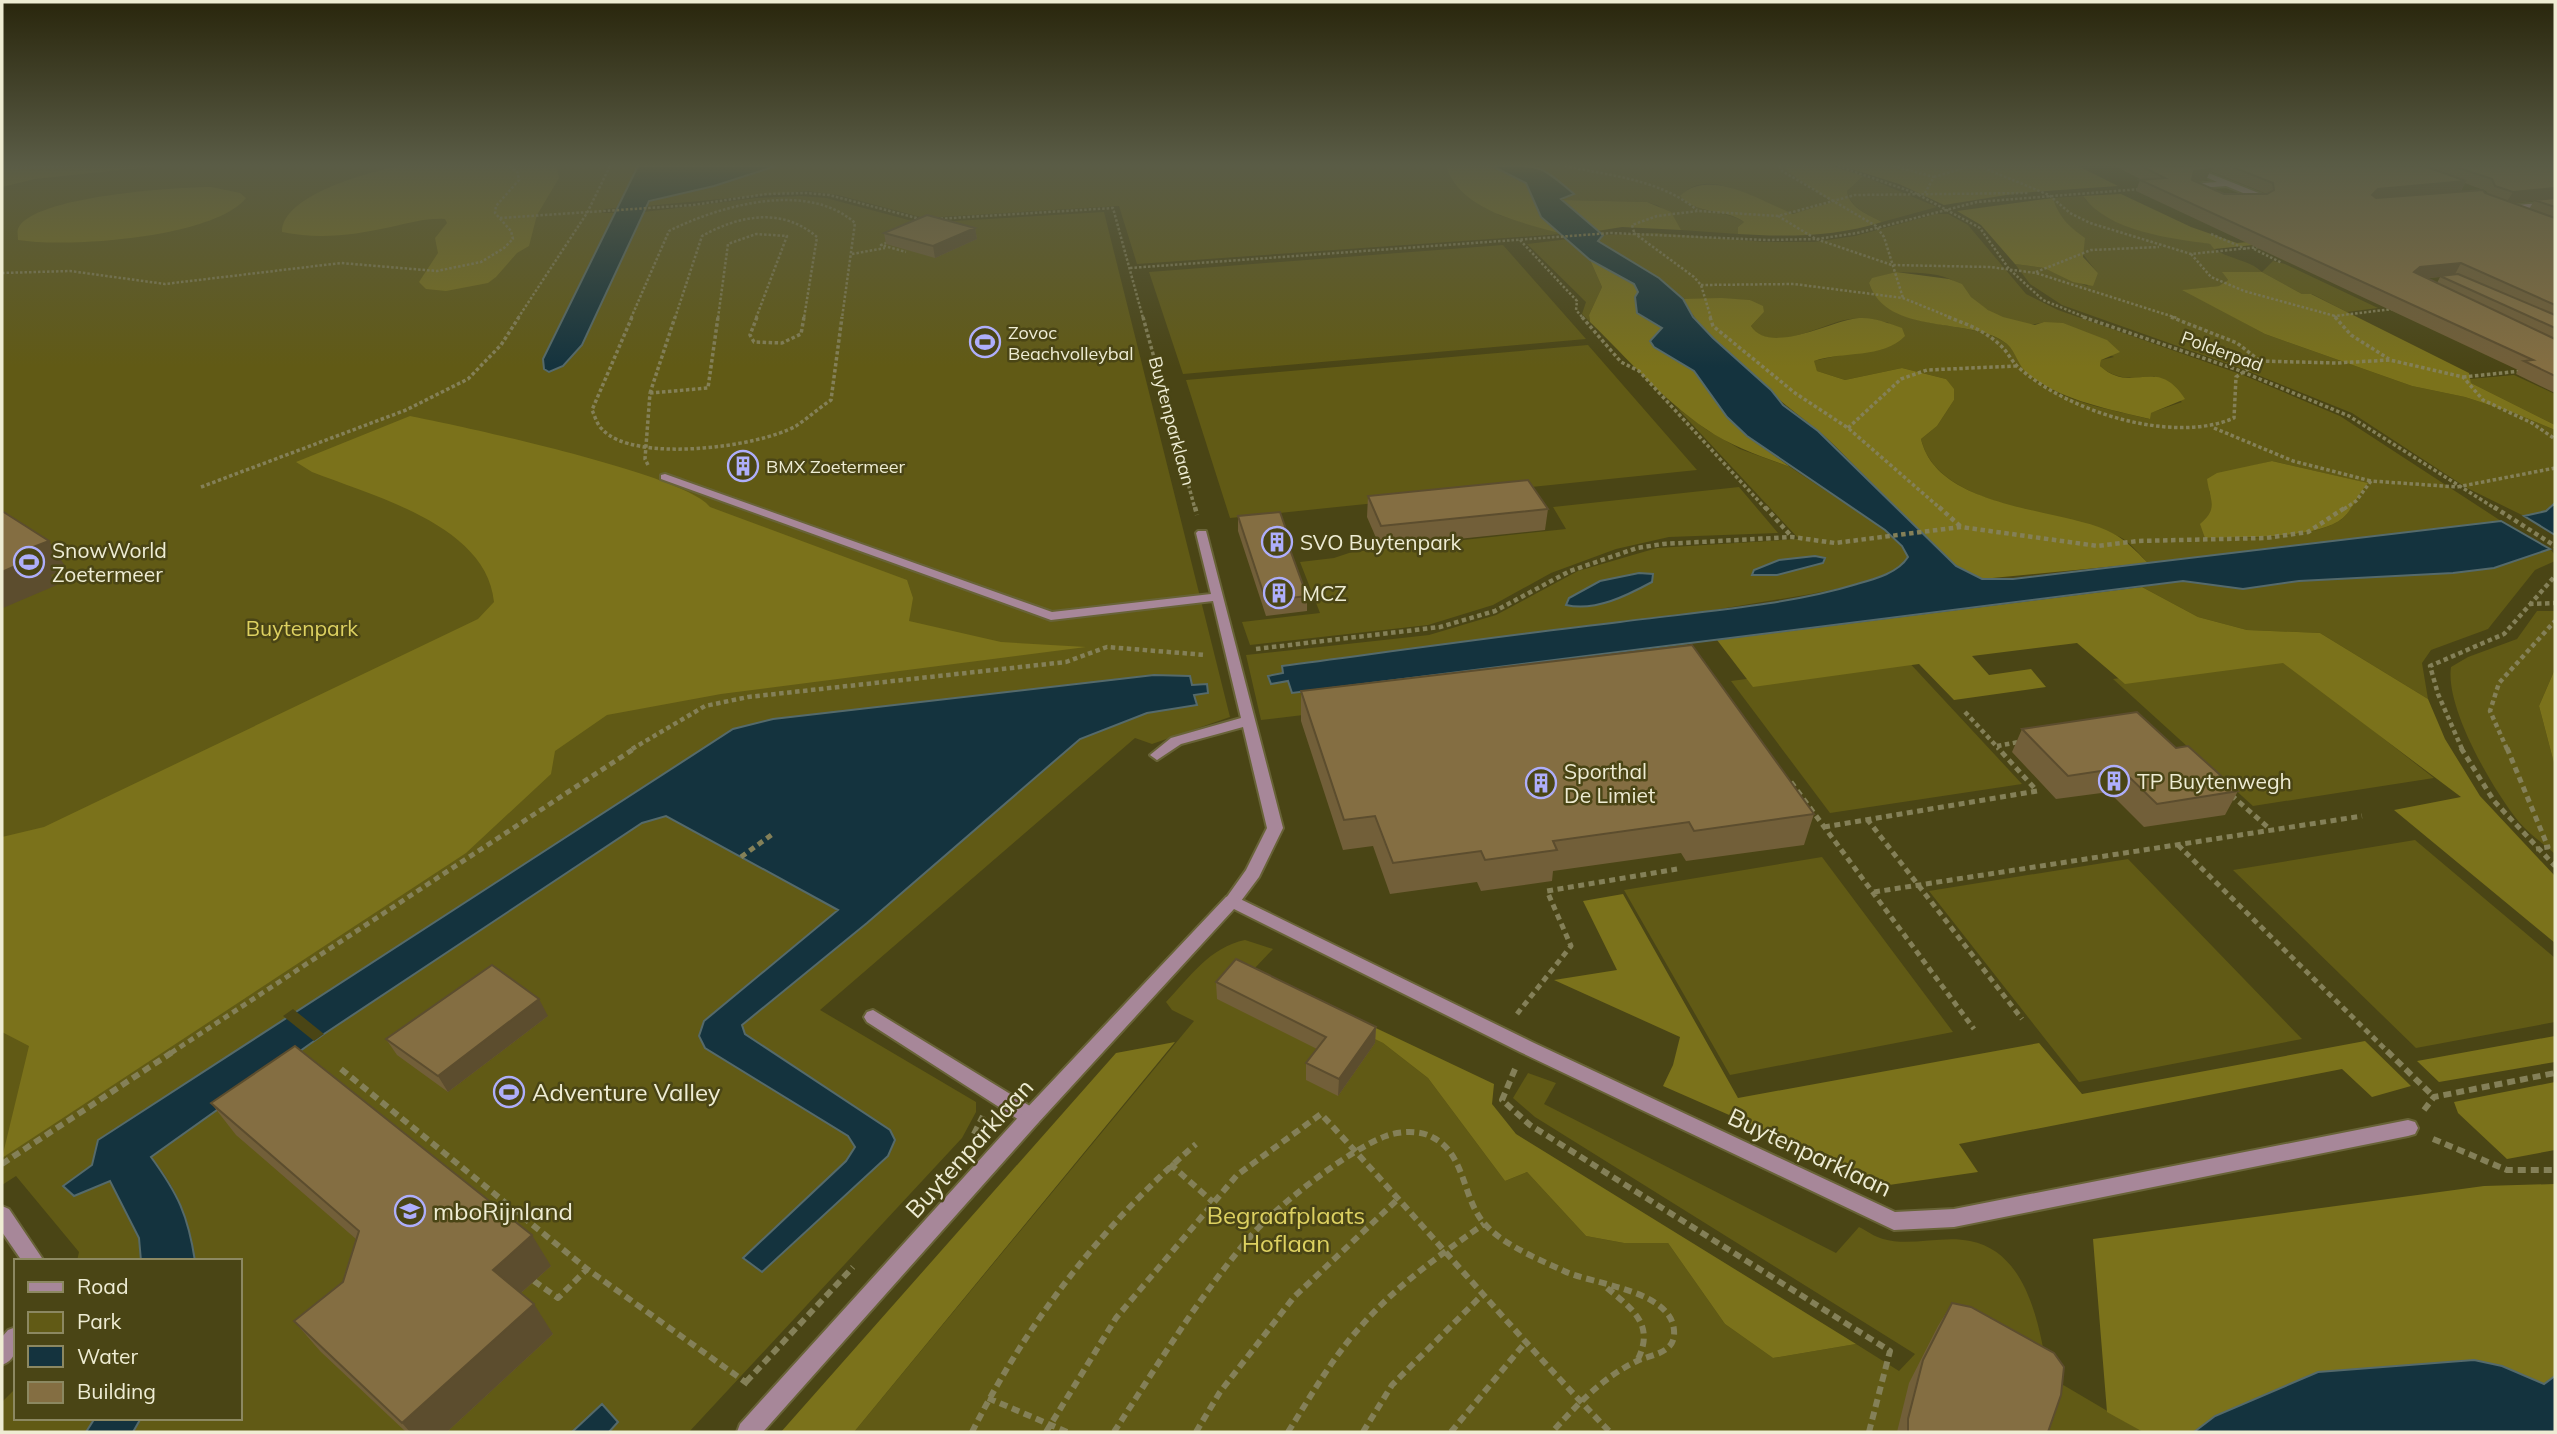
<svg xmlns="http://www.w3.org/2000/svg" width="2557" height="1434" viewBox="0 0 2557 1434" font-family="Mulish,sans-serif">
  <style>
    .green { fill: #615a15; fill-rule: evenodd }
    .forest { fill: #7b721b }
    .water { fill: #14333e; stroke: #556a6b; stroke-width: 2 }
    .pier { fill: #4a4515 }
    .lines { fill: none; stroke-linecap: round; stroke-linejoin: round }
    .service-casing { stroke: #686337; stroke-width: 4 }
    .minor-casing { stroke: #686337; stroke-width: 4 }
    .path-far4 { stroke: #848058; stroke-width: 2.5; stroke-dasharray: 2.5 2; stroke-linecap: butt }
    .path-far3 { stroke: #848058; stroke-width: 3.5; stroke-dasharray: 3.5 2.5; stroke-linecap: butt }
    .path-far2 { stroke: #848058; stroke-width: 4.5; stroke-dasharray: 4.5 3.5; stroke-linecap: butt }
    .path-far1 { stroke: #848058; stroke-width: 5; stroke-dasharray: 6 4.5; stroke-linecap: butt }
    .path { stroke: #848058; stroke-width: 6; stroke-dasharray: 8 5; stroke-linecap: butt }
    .service { fill: #a78799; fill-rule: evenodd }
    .minor { fill: #a78799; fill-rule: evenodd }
    .wall { fill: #725f39; fill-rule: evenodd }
    .shaded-wall { fill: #5c4d2e }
    .building { fill: #846e42; stroke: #5c4d2e; stroke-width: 2 }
    .labels { text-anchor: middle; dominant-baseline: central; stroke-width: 5; stroke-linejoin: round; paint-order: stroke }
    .far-poi-label { font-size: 18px; fill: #eeecd3; stroke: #4a4515; text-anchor: start }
    .far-street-label { font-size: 18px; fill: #eeecd3; stroke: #4a4515 }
    .poi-label { font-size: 21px; fill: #eeecd3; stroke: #4a4515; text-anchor: start }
    .park-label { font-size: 21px; fill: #ddd161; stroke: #4a4515 }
    .near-poi-label { font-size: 24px; fill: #eeecd3; stroke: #4a4515; text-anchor: start }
    .near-street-label { font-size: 24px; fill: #eeecd3; stroke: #4a4515 }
    .near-park-label { font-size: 24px; fill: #ddd161; stroke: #4a4515 }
  </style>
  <rect width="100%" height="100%" fill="#4a4515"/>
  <path class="green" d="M2,166H638L619,208L604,209L602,213H616L544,359L582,345L644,212L756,198L801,196L826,198L920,223L1104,212L1230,717L1152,744L1135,738L820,1010L976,1102V1112L962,1138L689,1432H609L618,1422L602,1404L572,1432H133L141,1418H240V1261H195C189,1221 178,1188 151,1157L324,1034L642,823L666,816L838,910L704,1021L849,1136L855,1148L846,1161L744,1258L763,1272L888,1156L894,1140L890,1130L745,1034L742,1025L867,923L1080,739L1147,713L1196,705L1189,676L1154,675L773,719L733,729L99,1140L92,1165L63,1186L74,1196L110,1181L139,1238L141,1261H77L79,1252L16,1176L2,1185Z
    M776,166H1446L1448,172L1499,215L1562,234L1137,264L1119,206L924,218L838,195L807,191L646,206L656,197L714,186Z
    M1539,166H1787L1785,170L1832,202C1821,205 1801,215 1791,213C1761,209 1710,162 1681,196C1697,215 1725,209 1744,222L1738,227V234L1681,230L1659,206L1647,202L1562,200L1573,194Z
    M1863,176L1937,207L1882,222C1869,215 1850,208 1847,191Z
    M2083,196L2087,202L2154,233L2210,244C2221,259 2248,258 2262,272L2273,261L2285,264L2378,308L2347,312L2312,294H2302L2262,272L2223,273L2228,280L2220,286L2184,290L2265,334L2412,386L2465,397L2514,413L2555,430V503L2546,511L2524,516L2467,488L2352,413L2245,370L2062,305L2030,284L2015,264L2044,268L2087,286L2098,273C2083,257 2059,218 2053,198Z
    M1936,214H1948L1968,225L2026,294L2058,310L2243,375L2340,416L2501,521L2148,563C2140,555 2130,542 2120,537C2068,511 1937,510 1921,439L1937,426L1954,400L1946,379L1902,368L1845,380L1817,371L1813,361L1846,354L1889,323C1874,319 1860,317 1845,320C1820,325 1770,355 1751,326L1764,312L1750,300L1683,299L1659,278L1598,241L1603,235L1656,233L1765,242H1814L1855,236ZM1896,272C1913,273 1934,272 1950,279C1961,285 1966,293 1974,300C1992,315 2022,330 2044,322L2114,357L2101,360L2100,366C2117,381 2133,378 2154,376L2182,402L2150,413L2149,419C2110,409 2060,402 2029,375C2019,367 2016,352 2007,344C1973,317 1886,335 1869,283L1872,279ZM2272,461L2367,483C2359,492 2349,514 2342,519C2311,541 2241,537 2205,538L2214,505L2209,491L2240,469Z
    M1569,239L1590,260L1602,287L1589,315L1590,322L1582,314L1586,302L1527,244Z
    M1503,245L1586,339L1183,374L1149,272Z
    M1588,345L1697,470L1230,518L1186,380Z
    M2514,375L2555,394V425L2471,383L2470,379Z
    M1676,407L1707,430L1740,449L1790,467L1885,530L1902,546L1908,557L1903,565L1888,573L1856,585L1811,594L1708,611L1283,666L1284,673L1269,675L1288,681L1292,693L1687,644L1702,667L1261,720L1246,655L1429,635L1496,615L1578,571L1657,548L1799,539Z
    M1739,487L1778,533L1669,537L1616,549L1551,573L1493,605L1428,625L1250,645L1242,622L1320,613L1300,562L1334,558L1352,552L1566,529L1553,507Z
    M2550,549L2555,555V561L2535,570L2488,629L2431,650L2422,663L2428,699L2320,633L2247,630L2198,617L2142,587L2183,581L2243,589L2299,581L2453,573L2494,568Z
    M2537,611H2555V669L2539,706L2555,767V854C2544,844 2529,834 2519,822C2493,790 2445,708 2451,667L2468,657L2517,639Z
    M2279,657L2434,778L2253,806L2113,679Z
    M1905,658L2022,784L1830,813L1731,681Z
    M2415,840L2555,958V1022L2416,1048L2233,870Z
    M1822,857L1953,1032L1730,1075L1624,890Z
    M2128,859L2302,1039L2079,1082L1929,891Z
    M1245,940L1273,949L1253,970L1236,972L1383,1043L1428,1078L1505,1181L1527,1172L1586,1236L1624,1243H1668L1725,1324L1773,1358L1856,1344L1899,1371L1915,1354L1535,1117L1513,1098L1528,1073L1556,1083L1544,1104L1836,1253L1859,1227C1867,1231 1875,1237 1883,1239C1910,1247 1942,1235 1970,1241C2028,1252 2040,1327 2048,1376L2143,1432H854L1194,1021L1172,1010L1166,1002C1190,977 1210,947 1245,940Z
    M16,1388V1418H95L86,1432H2V1402Z"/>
  <path class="forest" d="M2,166H159L35,179L2,187Z
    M399,166H557L559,178L537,215L529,246L517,253L496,277L488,283L446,291L426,289L419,282L438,253L435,238L447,223L445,219C426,218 410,223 391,227C354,235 320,240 282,232C282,195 369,172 399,166Z
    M1446,166H1492L1526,183L1541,217L1562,234C1523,222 1461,212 1446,166Z
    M1787,166H1832L1863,176L1847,191C1849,208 1869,215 1882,222C1835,237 1787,237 1738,234V227L1744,222C1726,208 1696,215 1680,196C1709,167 1763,202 1793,214L1832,202L1785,170Z
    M1842,166H2078L2118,186L2019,193L1944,205L1899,184Z
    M211,187L240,193L246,198C214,238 68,248 18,240C18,236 17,232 18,229C31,196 178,187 211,187Z
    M2121,194L2191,227L2237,243L2351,233L2333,237L2214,249L2210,244C2170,238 2109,232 2083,196Z
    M2053,198C2059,217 2068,226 2085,238L2083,257L2098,273L2093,286L2073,282L2044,268L2015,264L1981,225L1957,211Z
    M1562,200L1647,202L1671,212L1681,230L1622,227L1597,231Z
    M1590,260L1634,284L1638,292L1635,298L1637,313L1662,328L1655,335L1694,371L1747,436L1790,467C1761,456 1732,447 1706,429C1663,400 1627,358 1590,322L1589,315L1602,287Z
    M1896,272L1949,279L1962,284L1971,297L1988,310L2003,317L2035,325L2044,322L2063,323L2107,340L2120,352L2101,360L2100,366C2133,396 2156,354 2185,399L2151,413L2150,419C2109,409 2063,401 2029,375C2018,367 2016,352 2007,344C1974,316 1886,337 1869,283L1872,278Z
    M2222,272H2262L2302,294H2311L2469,373L2471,383L2555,425V430L2514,413L2465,397L2412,386L2265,334L2182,290L2219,286L2228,280Z
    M1721,298L1750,300L1763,306L1764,312L1751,326C1770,356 1832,320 1859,318C1874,317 1888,323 1902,328L1905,336C1883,359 1842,351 1814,361L1817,371L1845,380L1902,368L1946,379L1954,389V400L1937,426L1921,439C1937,508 2055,508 2106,530C2123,537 2135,550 2148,563L1982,579L1956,566C1925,536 1894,506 1864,475C1848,460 1834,443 1817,430C1774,395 1710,349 1683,299Z
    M410,416C460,426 686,474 710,507L907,580L913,598L909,621L1001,642L1086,647L721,694L607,715L555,751L551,774L466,853L2,1158L29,1046L2,1032V837L44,827L478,619L494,602C487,525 373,496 312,472L296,462Z
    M2272,461L2368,483C2359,493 2351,511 2343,518C2316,540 2240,537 2205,538L2200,524C2219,508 2210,501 2207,479L2217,473Z
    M2142,587L2198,617L2247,630L2320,633L2428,699L2445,739L2480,796L2555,876V943L2394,810L2461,797L2283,663L2125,684L2077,643L1972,656L1989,675L2031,669L2046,687L1954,700L1919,664L1753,687L1717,640Z
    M2555,669V767L2539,706Z
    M1623,894L1738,1098L2039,1043L2082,1094L2365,1041L2411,1086L2372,1097L2342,1069L1959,1144L1978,1172L1889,1185L1663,1086L1673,1065L1680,1037L1554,980L1617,970L1583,901Z
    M1245,966L1494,1084L1492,1104L1516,1134L1856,1344L1773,1358L1725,1324L1668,1243H1624L1586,1236L1527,1172L1505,1181L1428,1078L1383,1043L1236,972Z
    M2555,1036V1062L2439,1082L2417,1061Z
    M1175,1042L854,1432H781L1116,1053Z
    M2555,1082V1150L2507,1159L2458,1113L2454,1102Z
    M2555,1184V1376L2544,1384L2502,1366L2215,1416L2194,1432H2143L2107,1412L2093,1239L2484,1186Z"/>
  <path class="water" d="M638,166H776L714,186L649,201L582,345L563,366L549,372L544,369L543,359Z
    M1492,166C1539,166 1537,162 1574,194L1561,199L1603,235L1598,241L1659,278L1683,299L1693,317L1713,338L1771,390L1783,405L1818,431L1956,566L1982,579H2013L2501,521L2550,549L2494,568L2453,573L2299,581L2243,589L2183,581L1292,693L1288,681L1271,684L1268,676L1283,673L1282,666C1395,651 1508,635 1620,622C1696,612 1785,606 1857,584C1875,579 1898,573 1908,557L1902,546L1885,530L1747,436L1727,417L1694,371L1654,347L1650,341L1662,328L1637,313L1635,297L1638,292L1634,284L1590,260L1541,217L1526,183Z
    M2555,503V535L2524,516L2546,511Z
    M1815,556L1825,558L1823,563L1777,575H1752L1754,570L1779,560Z
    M1639,573L1653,574L1652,582C1628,595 1595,612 1566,605L1569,598L1600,581Z
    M1154,675L1190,676L1192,685L1207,684L1208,693L1194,695L1197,705L1147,713L1080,739L867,923L742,1025L745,1034L890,1130L895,1140L888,1156L762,1272L743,1258L846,1161L855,1147L848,1136L705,1048L699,1036L704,1021L838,910L666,816L642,823L324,1034L151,1157C178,1194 188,1215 195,1261H141L139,1238L110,1181L74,1196L63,1186L92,1165L98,1140L733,729L773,719Z
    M2474,1360L2502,1366L2544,1384L2555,1376V1432H2194L2215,1416L2318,1372Z
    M602,1404L618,1422L609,1432H572Z
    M95,1418H141L133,1432H86Z"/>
  <path class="pier" d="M293,1009L324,1034L314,1041L283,1016Z"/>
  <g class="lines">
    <g class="service-casing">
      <path id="service" d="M665,474L1052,612L1211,594L1196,533L1198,531H1206L1283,828L1259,877L1238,905H1226L1224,901L1246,870L1267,828L1243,727L1181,744L1157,760L1150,755L1171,738L1241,718L1213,601L1051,620L661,479V475Z
        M873,1010L1038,1111L1040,1117L1038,1123L1031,1125L1024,1123L867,1022L864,1017L867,1012Z
        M2,1206L9,1209L44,1261H22L2,1232Z
        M16,1327C16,1343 20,1358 2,1365V1337L8,1330Z"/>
    </g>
    <g class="minor-casing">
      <path id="minor" d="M2181,166H2191L2266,196V201L2262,203H2252V199H2258L2226,186L2199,188L2203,192L2196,194L2191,184L2217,182Z
        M2555,202V206L2504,210L2500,208L2504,206Z
        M1232,895L1532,1042L1895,1212L1954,1209L2408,1120L2415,1122L2418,1128L2415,1134L2408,1136L1954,1227L1894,1230L1520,1052L1234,909L1038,1123L763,1432H737L740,1424L1024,1111L1226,897Z"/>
    </g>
    <path class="path-far4" d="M1565,166C1611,176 1659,179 1697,210
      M1779,166L1782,171L1876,226L1884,237L1903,298
      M1838,166L1915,193L1980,228L2009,269L2043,300L2087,318
      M1893,166L1934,177L1925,193
      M1979,166L2049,195L2070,213L2090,223L2191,254L2259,247
      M2,169L69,166
      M1934,177L1971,166
      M1778,216L1816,239L1892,265L1990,267L2036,273L2177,318
      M500,218L693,205L767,194L806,193L829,195L924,220
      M936,219L1113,208L1143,318
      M1634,232L1632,225L1657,216L1698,211L1778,216L1855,195L2028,193
      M1634,233L1694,277L1701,285L1711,318
      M2211,234L2246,249
      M1520,240L1577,301L1576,310L1583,318
      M891,241L881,245L906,252
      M2254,249L2282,263
      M852,254L885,248
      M2191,254L2211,277L2244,291L2335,316
      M1130,268L1611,233L1766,240L1817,239L1857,233L1977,202L2141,189
      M2036,272L2091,250L2159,247
      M2,273L70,271L165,284L341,263L437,271L481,262L504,248L513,239L511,231L495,213L496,206L519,180L517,171L509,166
      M1701,285L1794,284L1903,298L1952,318
      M518,318L587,213L610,166
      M631,318L669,231C719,206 807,180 855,223L842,318
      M675,318L702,236C740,215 782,207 817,237L804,318
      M718,318L728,244L756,234L787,236L756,318
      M2336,318L2335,316L2392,309"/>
    <path class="path-far3" d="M632,317L592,410C595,416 597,425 602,429C633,464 759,447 796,426C808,418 819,408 831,400L842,317
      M757,317L750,335L754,342L782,343L801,334L804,317
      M1143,317L1195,509
      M1582,317L1621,362L1639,371L1766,509
      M1710,317L1713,326L1795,393L1848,428L1941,509
      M1948,317C1967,324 1985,331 2000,345C2007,351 2011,360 2017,366C2066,411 2172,445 2234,418L2236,377L2260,361L2237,343L2171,317
      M2083,317L2238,370L2349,416L2496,509
      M2335,317L2351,335L2389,359
      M2260,361L2336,363L2390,360L2463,377L2483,400L2532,423L2555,439
      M2463,377L2521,371
      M650,393L675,317
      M650,393L708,388L718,317
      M1848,428L1901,379L1927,370L2016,366
      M2214,428L2293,461L2371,481
      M648,465L645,459L650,393
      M201,487L406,410L468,379L501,345L519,317
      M2344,509L2356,501L2371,481L2457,487L2555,468"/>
    <path class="path-far2" d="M1195,507L1197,515
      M1765,507L1792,537
      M1939,507L1960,526
      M2494,507L2555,546
      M2529,604L2555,603
      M1256,649L1440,627L1495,611L1570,571L1637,548L1663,544L1792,537L1835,543L1961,527L2098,546L2138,541L2266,538L2308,532L2346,507
      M1965,712L1999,749
      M1997,746L2019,742
      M632,749L705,706L748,697L1066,662L1107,647L1206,655
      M2462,749L2438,694L2430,666L2504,634L2555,576
      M2507,749L2490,711L2499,683L2555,621"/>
    <path class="path-far1" d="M2461,748L2494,801L2555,866
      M2507,748L2548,847L2536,849
      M1791,782L1974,1029
      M2231,795L2271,830
      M1867,819L2022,1019
      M1824,827L2037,791L1998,748
      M2178,845L2389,1053
      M741,857L774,833
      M1874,892L2362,816
      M1517,1014L1571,946L1547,891L1677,869
      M171,1053L635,748"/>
    <path class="path" d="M2387,1051L2434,1097
      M341,1069L587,1269L751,1386
      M1515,1069L1502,1100L1530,1125L1890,1351L1869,1432
      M2424,1110L2434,1097L2555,1073
      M974,1134L983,1116
      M2433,1139L2507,1170H2555
      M2,1164L174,1051
      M1170,1164L1213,1202
      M534,1281L558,1298L587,1269
      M1607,1288C1632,1309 1655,1324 1638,1359
      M746,1382L853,1267
      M988,1398L1067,1432
      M972,1432C1028,1321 1102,1225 1196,1144
      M1046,1432L1116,1318L1237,1175L1321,1114C1419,1219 1510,1329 1610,1432
      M1114,1432C1157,1366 1199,1296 1250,1237C1275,1207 1350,1149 1386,1136C1399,1131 1420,1130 1432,1137C1465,1153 1462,1196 1483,1222C1501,1244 1538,1259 1564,1271C1593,1285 1678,1290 1674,1336C1672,1354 1649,1355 1637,1361C1603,1377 1577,1405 1552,1432
      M1196,1432L1220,1392L1294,1297L1399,1198
      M1288,1432C1311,1396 1332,1358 1361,1326C1396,1286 1441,1254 1484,1224
      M1363,1432L1392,1385L1482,1295
      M1451,1432L1524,1344"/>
    <use href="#service" class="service"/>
    <use href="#minor" class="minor"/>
  </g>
  <path class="wall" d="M2115,166H2555V393L2516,374L2518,370L2136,191L2140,180H2142ZM2210,171L2267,194H2224L2195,181L2206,180ZM2465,183L2486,191L2488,194L2461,191ZM2534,201L2529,209L2512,203ZM2440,277L2437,283L2427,278Z
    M975,228L977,239L935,258L886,244L884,233Z
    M1368,496L1548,509L1545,530L1380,547L1367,517Z
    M1238,516L1291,552L1307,596V611L1266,616L1238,531Z
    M1301,691L1814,814L1804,845L1686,861L1681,853L1553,871L1552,881L1481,891L1477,882L1390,894L1373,846L1343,850L1301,721Z
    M2022,729L2176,748L2238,791L2225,815L2144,827L2109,792L2056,799L2012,752Z
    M1216,982L1376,1027L1375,1043L1338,1096L1306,1080V1063L1317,1049L1217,999Z
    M548,1016L448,1092L397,1055L386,1039Z
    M211,1103L551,1266L521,1293L553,1334L447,1432H406L320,1351L294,1321L343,1282L356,1239L236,1135Z
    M1952,1303L2048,1432H1897L1909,1383L1938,1326Z"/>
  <path class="shaded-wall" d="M2211,169L2206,180L2189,182L2194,171Z
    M2466,181L2460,192L2373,200L2372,195L2378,189Z
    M2555,188V199L2506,203L2513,192Z
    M975,228L977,239L935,258L933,246Z
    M2461,263L2454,276L2414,279V272L2420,267Z
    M49,541L67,569L51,575L57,585L3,608L2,572L28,549Z
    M539,999L548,1016L448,1092L438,1076Z
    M1376,1027L1375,1043L1338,1096L1339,1079Z
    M532,1235L551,1266L513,1300L493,1270Z
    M534,1304L553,1334L447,1432H410L402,1423Z"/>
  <path class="building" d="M2141,166H2204L2211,169L2194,171L2192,180L2224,194H2267L2274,190L2273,183L2230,166H2424L2466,181L2378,189L2372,195L2376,198L2483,190L2485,193L2555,218V305L2461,263L2420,267L2414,272L2555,339V376L2524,361L2533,360L2140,180L2165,178Z
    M2453,166H2555V188L2513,192L2495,186L2492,179Z
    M2555,198V207L2534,200Z
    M927,215L975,228L933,246L884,233Z
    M2458,274L2555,315V328L2440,276Z
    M1528,480L1548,509L1381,526L1368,496Z
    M2,511L49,541L28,549L38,556L2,572Z
    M1280,512L1291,544H1288L1307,596L1266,601L1238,516Z
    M1692,645L1814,814L1694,831L1689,822L1553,841L1557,850L1485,860L1481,851L1393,863L1375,816L1344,820L1301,691Z
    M2137,712L2176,748L2188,746L2238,791L2157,804L2120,768L2068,776L2022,729Z
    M1236,959L1376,1027L1339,1079L1306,1063L1326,1037L1216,982Z
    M492,965L539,999L438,1076L386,1039Z
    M295,1046L532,1235L493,1270L534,1304L402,1423L294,1321L343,1282L359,1231L211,1103Z
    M1952,1303L1971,1307L2054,1353L2064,1367L2061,1395L2048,1432H1908V1419L1923,1360Z"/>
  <linearGradient id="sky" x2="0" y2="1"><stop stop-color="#29260c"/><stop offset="0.45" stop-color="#5a5c46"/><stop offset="1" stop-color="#5a5c46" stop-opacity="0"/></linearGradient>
  <rect width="2557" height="367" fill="url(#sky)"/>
  <defs>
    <g id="stadium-ring" transform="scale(1.575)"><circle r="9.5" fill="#4a4515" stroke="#aeaefb" stroke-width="1.5"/><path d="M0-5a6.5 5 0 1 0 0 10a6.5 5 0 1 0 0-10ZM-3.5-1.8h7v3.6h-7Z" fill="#aeaefb"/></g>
    <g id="building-ring" transform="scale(1.575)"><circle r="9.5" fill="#4a4515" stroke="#aeaefb" stroke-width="1.5"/><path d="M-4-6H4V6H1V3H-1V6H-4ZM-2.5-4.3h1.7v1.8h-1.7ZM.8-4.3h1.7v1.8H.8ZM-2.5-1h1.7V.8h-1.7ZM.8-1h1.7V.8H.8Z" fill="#aeaefb"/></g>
    <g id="university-ring" transform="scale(1.575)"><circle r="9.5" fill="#4a4515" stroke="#aeaefb" stroke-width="1.5"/><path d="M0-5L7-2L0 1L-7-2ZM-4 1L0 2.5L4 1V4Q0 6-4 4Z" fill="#aeaefb"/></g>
  </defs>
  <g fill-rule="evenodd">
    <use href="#stadium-ring" x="985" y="342"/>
    <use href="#building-ring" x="743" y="466"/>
    <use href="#building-ring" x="1277" y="542"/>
    <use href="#stadium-ring" x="29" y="562"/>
    <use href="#building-ring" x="1279" y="593"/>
    <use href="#building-ring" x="2114" y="781"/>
    <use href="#building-ring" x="1541" y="783"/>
    <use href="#stadium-ring" x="509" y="1092"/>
    <use href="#university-ring" x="410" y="1211"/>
  </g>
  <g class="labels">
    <g class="far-poi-label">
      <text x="1008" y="332">Zovoc<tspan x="1008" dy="21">Beachvolleybal</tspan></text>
      <text x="766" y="466">BMX Zoetermeer</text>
    </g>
    <g class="far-street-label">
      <text transform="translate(2222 351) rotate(20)">Polderpad</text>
      <text transform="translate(1172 421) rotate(75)">Buytenparklaan</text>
    </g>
    <g class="poi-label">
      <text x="1300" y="542">SVO Buytenpark</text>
      <text x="52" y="550">SnowWorld<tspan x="52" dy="24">Zoetermeer</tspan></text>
      <text x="1302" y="593">MCZ</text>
      <text x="1564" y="771">Sporthal<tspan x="1564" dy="24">De Limiet</tspan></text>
      <text x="2137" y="781">TP Buytenwegh</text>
    </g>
    <g class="park-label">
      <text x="302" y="628">Buytenpark</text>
    </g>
    <g class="near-poi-label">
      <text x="532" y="1092">Adventure Valley</text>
      <text x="433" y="1211">mboRijnland</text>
    </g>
    <g class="near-street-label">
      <text transform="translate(969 1148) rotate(-48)">Buytenparklaan</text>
      <text transform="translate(1810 1152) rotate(25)">Buytenparklaan</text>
    </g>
    <g class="near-park-label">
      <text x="1286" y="1215">Begraafplaats<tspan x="1286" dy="28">Hoflaan</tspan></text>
    </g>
  </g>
  <rect width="2557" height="1434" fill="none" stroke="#eeecd3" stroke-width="7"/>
  <rect x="14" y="1259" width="228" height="161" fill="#4a4515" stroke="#8c8861" stroke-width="2"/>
  <rect x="28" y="1282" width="35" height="10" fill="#a78799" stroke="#8c8861" stroke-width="2"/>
  <text x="77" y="1294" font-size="21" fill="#eeecd3">Road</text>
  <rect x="28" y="1312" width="35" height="21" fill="#615a15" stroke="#8c8861" stroke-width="2"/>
  <text x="77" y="1329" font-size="21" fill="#eeecd3">Park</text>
  <rect x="28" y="1346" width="35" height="21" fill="#14333e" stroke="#8c8861" stroke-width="2"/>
  <text x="77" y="1364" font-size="21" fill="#eeecd3">Water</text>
  <rect x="28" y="1382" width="35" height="21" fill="#846e42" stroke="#8c8861" stroke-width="2"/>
  <text x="77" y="1399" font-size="21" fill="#eeecd3">Building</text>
</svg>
